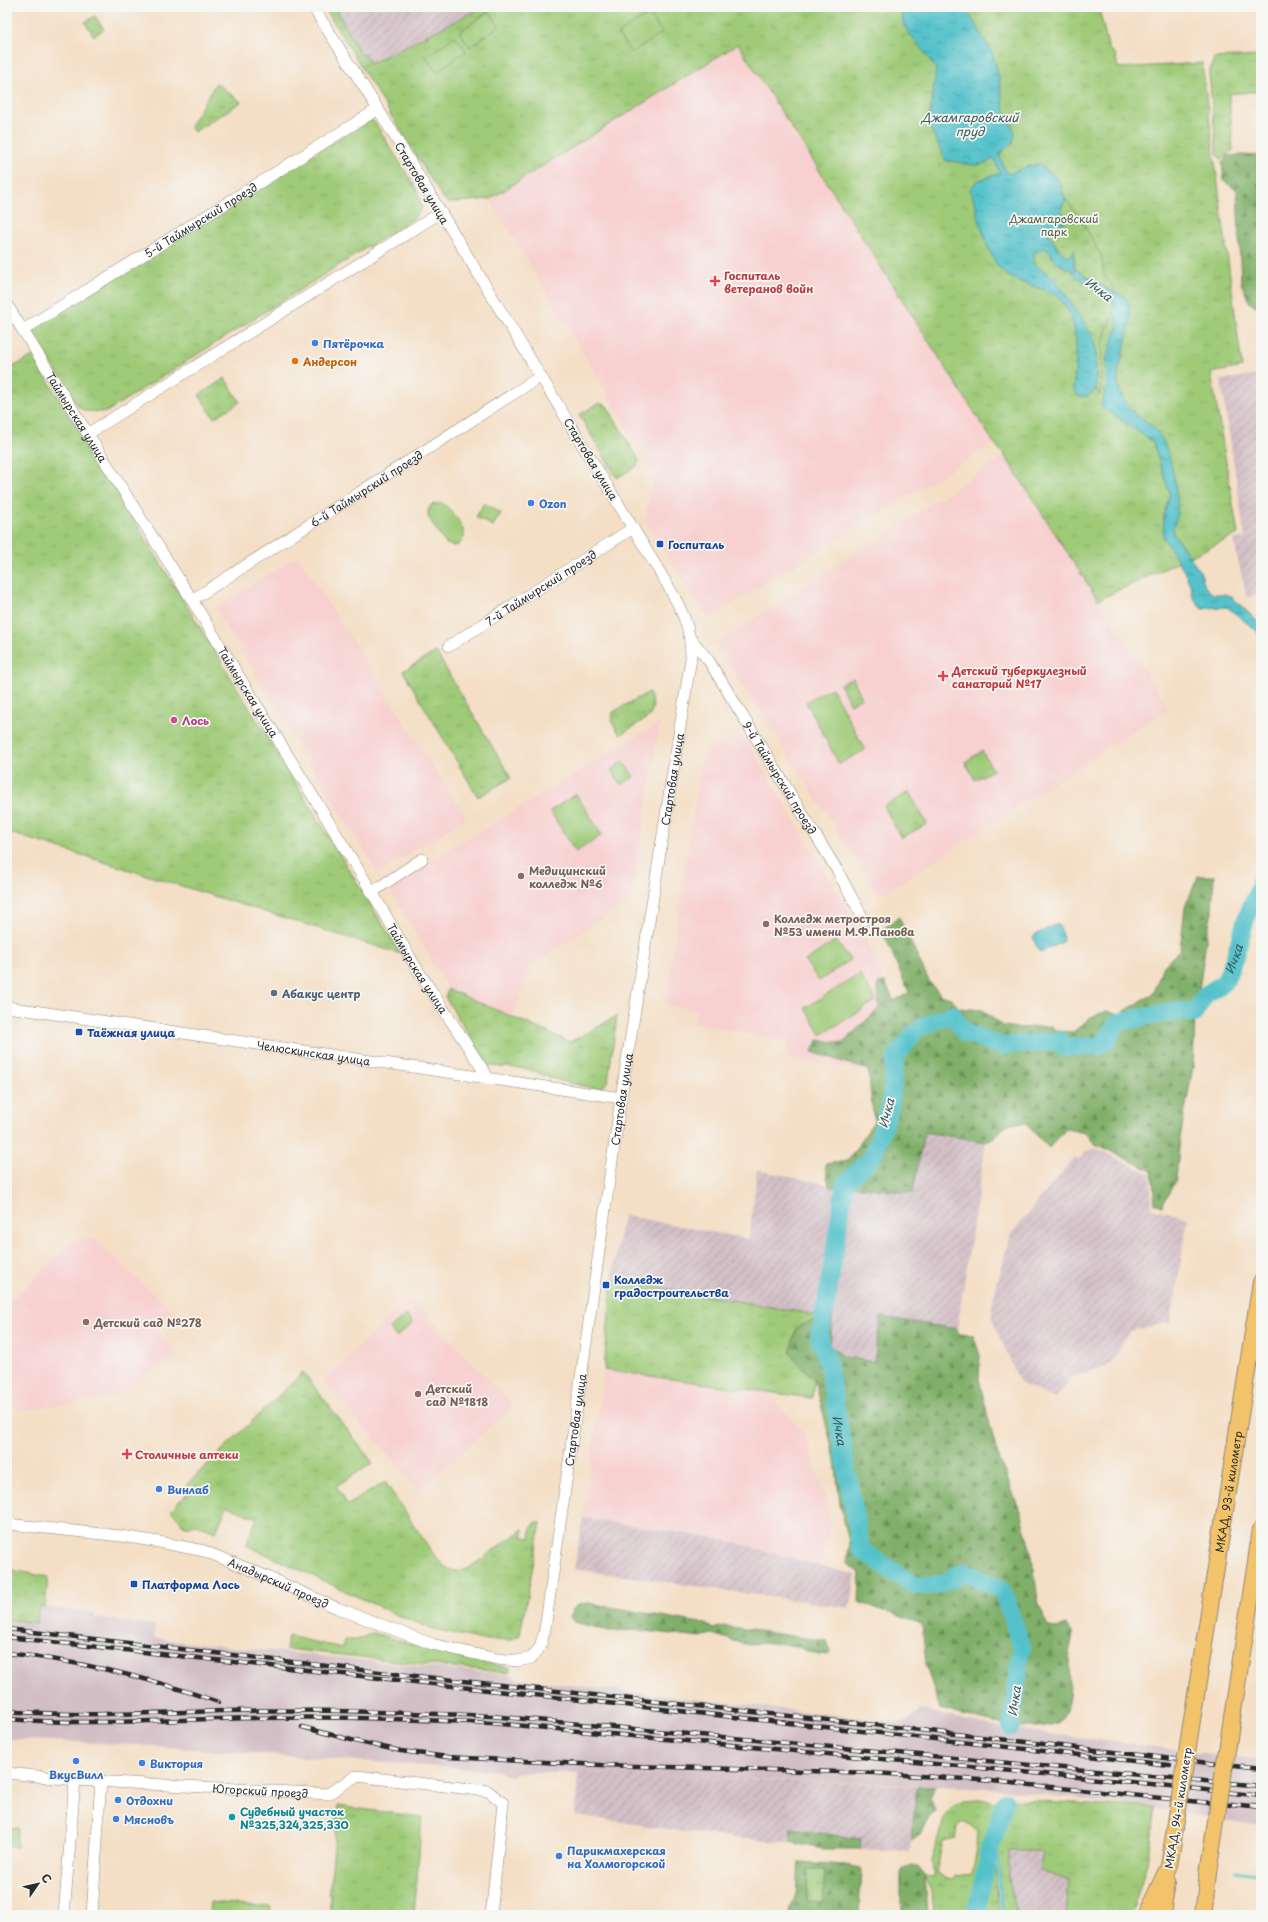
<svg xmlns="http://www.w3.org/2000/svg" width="1268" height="1922" viewBox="0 0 1268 1922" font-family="'Playpen Sans',sans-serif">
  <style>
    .built { fill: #f7d0cf }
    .industrial { fill: url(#industrial-furrows) }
    .railway { fill: #d2bec5 }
    .grass { fill: url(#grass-tufts); stroke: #657b52; fill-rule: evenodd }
    .forest { fill: url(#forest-firs); stroke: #556d4a; fill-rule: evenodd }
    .wetland { fill: url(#wetland-marsh); stroke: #657b52 }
    .garden { fill: #9fcb78; stroke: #657b52 }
    .water { fill: url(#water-ripples); stroke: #40767b }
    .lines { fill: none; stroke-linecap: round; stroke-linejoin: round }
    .stream { stroke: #54c2cb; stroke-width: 3 }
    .river { stroke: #54c2cb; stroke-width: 18 }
    .minor-casing { stroke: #908578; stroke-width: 12 }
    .highway-casing { stroke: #908578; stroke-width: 18 }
    .minor { stroke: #fff; stroke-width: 11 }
    .highway { stroke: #f2c36a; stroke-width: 16 }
    .rail-casing { stroke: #2b2b2b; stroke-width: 4.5 }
    .rail { stroke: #f6f6f2; stroke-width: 3; stroke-dasharray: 9; stroke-linecap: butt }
    .highway-bridge-casing { stroke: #908578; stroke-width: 18; stroke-linecap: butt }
    .highway-bridge { stroke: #f2c36a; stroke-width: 16 }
    .health-dot { fill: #e0444e; stroke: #f6f6f2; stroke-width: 1.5 }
    .shop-dot { fill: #3f7fe0; stroke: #f6f6f2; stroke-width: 1.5 }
    .food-dot { fill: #e8710a; stroke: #f6f6f2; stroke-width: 1.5 }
    .transit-dot { fill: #1a4fb4; stroke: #f6f6f2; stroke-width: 1.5 }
    .hotel-dot { fill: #d1479c; stroke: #f6f6f2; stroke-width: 1.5 }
    .education-dot { fill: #8d6e63; stroke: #f6f6f2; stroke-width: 1.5 }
    .service-dot { fill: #5c6f8a; stroke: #f6f6f2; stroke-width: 1.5 }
    .culture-dot { fill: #0f9aa8; stroke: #f6f6f2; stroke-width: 1.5 }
    .labels { text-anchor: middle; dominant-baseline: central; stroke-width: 3.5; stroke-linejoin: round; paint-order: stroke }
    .street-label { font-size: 11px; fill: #2b2b2b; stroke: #f6f6f2 }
    .park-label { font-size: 11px; fill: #4e5b42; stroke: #f6f6f2 }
    .health-label { font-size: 11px; font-weight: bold; fill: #be3a42; stroke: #f6f6f2; text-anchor: start }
    .shop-label { font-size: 11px; font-weight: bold; fill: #366cbe; stroke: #f6f6f2; text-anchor: start }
    .food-label { font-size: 11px; font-weight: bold; fill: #c56008; stroke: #f6f6f2; text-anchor: start }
    .transit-label { font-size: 11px; font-weight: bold; fill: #164399; stroke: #f6f6f2; text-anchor: start }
    .hotel-label { font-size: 11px; font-weight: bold; fill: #b23c85; stroke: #f6f6f2; text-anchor: start }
    .education-label { font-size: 11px; font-weight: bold; fill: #785e54; stroke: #f6f6f2; text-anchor: start }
    .service-label { font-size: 11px; font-weight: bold; fill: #4e5e75; stroke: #f6f6f2; text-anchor: start }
    .culture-label { font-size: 11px; font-weight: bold; fill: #0d838f; stroke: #f6f6f2; text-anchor: start }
    .water-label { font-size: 12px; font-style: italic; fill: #37585b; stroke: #f6f6f2 }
  </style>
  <defs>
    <pattern id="industrial-furrows" width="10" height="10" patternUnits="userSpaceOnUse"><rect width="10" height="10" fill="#d2bec5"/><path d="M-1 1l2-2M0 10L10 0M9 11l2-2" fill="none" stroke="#b4a3a9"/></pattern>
    <pattern id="grass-tufts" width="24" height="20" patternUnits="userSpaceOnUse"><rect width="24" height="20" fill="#9fcb78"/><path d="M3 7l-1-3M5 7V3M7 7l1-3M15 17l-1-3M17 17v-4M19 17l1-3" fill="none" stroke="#89ae68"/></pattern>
    <pattern id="forest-firs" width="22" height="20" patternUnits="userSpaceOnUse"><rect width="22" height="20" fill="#7faf68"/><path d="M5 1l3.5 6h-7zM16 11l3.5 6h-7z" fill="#688f56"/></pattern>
    <pattern id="wetland-marsh" width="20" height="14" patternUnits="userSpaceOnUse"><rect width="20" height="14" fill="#9fcb78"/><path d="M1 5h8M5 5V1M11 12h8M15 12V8" fill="none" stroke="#89ae68"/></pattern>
    <pattern id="water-ripples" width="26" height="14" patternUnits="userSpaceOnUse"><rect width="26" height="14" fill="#54c2cb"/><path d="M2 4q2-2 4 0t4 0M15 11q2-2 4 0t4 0" fill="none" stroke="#469ea5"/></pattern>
  </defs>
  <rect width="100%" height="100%" fill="#f6f6f2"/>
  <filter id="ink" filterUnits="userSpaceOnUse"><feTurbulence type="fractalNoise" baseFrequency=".025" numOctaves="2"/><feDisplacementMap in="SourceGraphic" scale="8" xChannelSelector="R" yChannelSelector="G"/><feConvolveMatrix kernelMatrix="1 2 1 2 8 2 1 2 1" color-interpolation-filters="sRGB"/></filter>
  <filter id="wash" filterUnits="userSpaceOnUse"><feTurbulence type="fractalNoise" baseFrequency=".012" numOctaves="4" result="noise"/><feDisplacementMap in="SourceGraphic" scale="16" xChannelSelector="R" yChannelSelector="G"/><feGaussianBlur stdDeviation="0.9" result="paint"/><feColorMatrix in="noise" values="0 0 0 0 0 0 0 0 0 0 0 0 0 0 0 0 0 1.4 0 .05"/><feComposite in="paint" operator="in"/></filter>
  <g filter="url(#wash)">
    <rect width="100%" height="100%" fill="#f4dfc6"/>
    <path class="built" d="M738,44L994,443L708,618L645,522L654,475L589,363L490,199Z
      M1005,456L1169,708L880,896L716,644Z
      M298,556L466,818L378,874L215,608Z
      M660,723L631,900L532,965L511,1018L448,989L389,888L445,852Z
      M739,735L746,739L872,951L896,1015L858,1071L786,1056L787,1042L694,1022L696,1010L666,1005L680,898L702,757L710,747Z
      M92,1238L174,1313L157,1332L180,1355L112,1397L19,1411L7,1401V1304L75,1241Z
      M410,1297L513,1406L420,1490L323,1382Z
      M604,1370L768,1392L804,1434L824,1491L830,1523L822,1565L724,1540L583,1518Z"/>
    <path class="industrial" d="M335,7H483L370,64L361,55Z
      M1261,374V593L1247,598L1233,539L1245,538L1221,380Z
      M924,1132L986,1142L957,1329L881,1317L874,1362L845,1357L830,1347L835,1284L851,1185Z
      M1095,1148L1150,1174L1152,1208L1188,1218L1171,1322L1129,1331L1110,1365L1072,1377L1055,1399L1020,1383L992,1319V1304L1010,1235L1075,1157L1079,1160L1084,1153Z
      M757,1170L844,1188L822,1316L612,1279L623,1215L749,1239Z
      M583,1518L724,1540L856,1575L849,1608L574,1569Z
      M578,1773L917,1786L910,1851L860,1849L861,1839L792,1829L790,1842H775L699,1834L575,1815Z
      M1009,1851H1044L1040,1869L1069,1881L1066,1915H1017L1009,1880Z"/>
    <path class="railway" d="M39,1607L95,1613V1618L155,1625L154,1638L183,1642L509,1675L514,1676L517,1679L904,1723L921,1710L1002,1728L1261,1760V1826L1146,1807L991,1788L578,1773L519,1772L512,1776L504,1775L499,1771L468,1769L139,1745L7,1739V1619L37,1623Z"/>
    <path class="grass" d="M324,7H335L361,55L365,54L370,64L483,7H1111L1099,9L1109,50L1115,54L1118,68L1202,63L1242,367L1211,373L1238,534L1098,600L1005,456L994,443L738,44L490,199L449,203L442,197Z
      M95,16L104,29L94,36L85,22Z
      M1261,56V91L1229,94L1233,150L1221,159L1217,154L1209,74L1214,58Z
      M216,83L241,102L194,132L190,126Z
      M372,120L375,123L417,190L422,208L414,218L106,412L85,411L78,406L37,340L34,332L36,327L367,121Z
      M33,356L401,954L7,832V370Z
      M225,378L240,402L214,418L199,395Z
      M599,403L607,406L639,460L637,466L617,478L579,415Z
      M436,652L511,778L478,797L403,671Z
      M853,678L862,698L850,704L840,684Z
      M649,692L653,705L650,716L620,735L612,722L613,712Z
      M982,751L993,770L975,780L965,762Z
      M909,792L927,824L901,838L884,806Z
      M448,989L570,1042L617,1016L608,1081L600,1090L554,1079L528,1069L488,1066L445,997Z
      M612,1279L822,1316L812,1398L604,1370Z
      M303,1372L373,1463L336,1486L348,1505L385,1482L434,1555L444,1566L454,1571L468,1569L523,1529V1537L530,1538L531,1529L536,1522L541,1523L520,1635L510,1640H482L430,1628L397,1615L246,1545L257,1518L227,1506L216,1532L195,1524L190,1527L183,1525L171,1510L190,1490L186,1485Z
      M7,1569L48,1577L45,1607H39L37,1623L7,1619Z
      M373,1633L452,1655L510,1668L509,1673L286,1649L288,1636L342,1648L344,1640H357Z
      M1011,1799L1155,1808L1147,1863L1131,1915H1066L1069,1881L1040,1869L1043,1851H1009V1880L1017,1915H1004L1001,1902L996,1835L1005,1801Z
      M978,1800L999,1802V1809L980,1880L976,1882L968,1915H934L932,1891L925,1876L935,1877L931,1861L944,1819L952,1807L963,1801ZM962,1823L971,1825L978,1831L977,1848L972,1874L955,1876L954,1880L947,1879L936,1872L943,1841L955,1838L957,1828Z
      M338,1806L422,1817L414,1915H330V1888Z
      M7,1827L18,1828L17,1847L7,1846Z
      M808,1869L825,1870L823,1902L806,1901Z"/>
    <path class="forest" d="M1241,155L1261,156V308L1250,303L1241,283L1237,190L1224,181L1222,163L1227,156Z
      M1198,876H1214L1212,912L1207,935L1195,1017L1193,1067L1180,1138L1176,1179L1162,1206L1155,1203L1152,1171L1095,1144L1085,1133L1066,1129L1049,1148L1025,1123L1007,1124L997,1135L986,1142L924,1132L913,1193L851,1186L835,1284L830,1347L845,1357L874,1362L881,1317L957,1329L959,1334L973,1335L980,1355L979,1379L996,1450L1020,1511L1032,1556L1038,1601L1048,1627L1058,1628L1066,1625L1073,1634C1072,1642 1069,1650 1069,1658C1069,1683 1074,1702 1058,1723C1023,1735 976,1718 940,1709L926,1665L922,1624L859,1602L860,1573L847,1564L849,1542L840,1504L835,1459L815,1381L790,1353L796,1328L822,1316L844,1189L829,1186L825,1164L848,1161L874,1121L868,1070L812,1052L817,1040L843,1043L879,1008L878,983L885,982L894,1001L909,993L882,930L899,917L930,983L942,996L951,998L959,1008L982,1010L1003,1026L1017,1028L1052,1026L1055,1031L1073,1032L1091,1017L1106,1011L1120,1014L1154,993L1162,968L1180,949L1185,907Z
      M588,1603L706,1624L713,1629L723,1626L827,1641L830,1653L819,1655L806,1651L797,1646L778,1643L745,1644L712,1634L700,1637L635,1630L609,1631L574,1622L570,1617C573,1606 577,1604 588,1603Z
      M917,1786H935L929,1797L936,1811C922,1822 929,1831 911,1840Z
      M791,1829L861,1839L860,1849H821L790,1842Z
      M799,1862L846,1865L861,1868L859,1915H789C790,1902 793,1904 797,1894C798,1891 798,1868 799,1862ZM808,1869L825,1870L823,1902L807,1901Z
      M911,1866L918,1867L925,1876L928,1915H901V1870Z"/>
    <path class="wetland" d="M1066,200L1079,216L1101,255L1104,275L1114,289L1115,293L1074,268V251L1068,258C1057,248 1048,237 1046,223L1056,226L1061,208Z
      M1045,248L1049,251L1052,257L1060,265L1071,269L1076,276L1115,304L1102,346L1100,395L1096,390V350L1093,336L1034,264V253Z
      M993,1856L995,1857L999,1915H980Z"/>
    <path class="garden" d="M489,11L499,26L470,47L459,32Z
      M649,14L662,33L631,53L618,34Z
      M455,36L466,51L437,72L426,57Z
      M441,503C450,506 465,527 464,537L459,545L452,546L445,543L428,517V511L431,505Z
      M484,503L501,513L493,526L476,517Z
      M832,688L865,750L839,764L806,702Z
      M623,761L634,777L621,785L611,770Z
      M576,794L602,835L576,852L550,811Z
      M836,940L850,960L819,981L805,961Z
      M860,974L876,1001L821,1035L805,1008Z
      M406,1315L413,1323L396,1337L390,1329Z
      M211,1902L271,1907L270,1915H210Z"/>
    <path class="water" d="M900,7H965L968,11L992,53L998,73L1003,105L1015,133L1013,143L1001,152L999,155L1005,170L1009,174L1029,166L1039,164L1057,178L1066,200L1061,208L1065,222L1056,226L1046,223C1047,237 1058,249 1068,258L1074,250V268L1114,293C1149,295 1116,361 1118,381C1121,417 1149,414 1162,439C1171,455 1180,499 1177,516C1176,523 1172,526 1173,533L1201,573L1205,587L1213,594H1225L1232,597L1261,625V666L1257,650L1260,638L1257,631L1227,607L1202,608L1193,598L1190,584L1182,567L1163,537L1164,514L1170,494L1153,442L1101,406L1107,384L1106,359L1118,326L1113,311L1115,304L1076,276L1070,269L1060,265L1052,257L1049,251L1045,248L1034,253V264L1055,279L1093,336L1096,350V390L1088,396L1079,397L1073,388C1078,359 1082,307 1049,292C1033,285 1015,283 1002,271C986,255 978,211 970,189L977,181L1000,173L994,159C972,171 968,161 946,161L929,125L936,68L904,26Z
      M1055,925H1059L1064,938L1063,942L1041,952L1038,950L1033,938L1035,935Z"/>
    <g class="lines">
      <path class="stream" d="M996,1835L1002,1915
        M1236,1871L1257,1874"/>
      <g class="river">
        <path id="s1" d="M923,1026L952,1014L965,1033L1001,1046L1061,1041L1064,1048L1097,1046L1107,1040L1118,1022L1176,1011L1194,1014L1205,995L1225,982L1235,956L1246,919L1259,888L1261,878"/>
        <path id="s2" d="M913,1034L895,1058L890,1107L873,1156L845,1184L827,1299L819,1337L828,1363L861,1550L915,1586L936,1585L966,1572L1002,1590L1022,1647L1011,1727"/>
        <path d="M975,1915L990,1851L1005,1801"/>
      </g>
    </g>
  </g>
  <g filter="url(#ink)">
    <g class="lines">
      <g class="minor-casing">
        <g id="minor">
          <path id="s3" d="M7,305L192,600L372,892L417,969L489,1079"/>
          <path id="s4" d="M23,330L378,109"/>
          <path d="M89,433L440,213"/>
          <path id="s5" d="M192,600L541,376"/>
          <path id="s6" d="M691,639L709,661L837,870L864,920"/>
          <path id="s7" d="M449,646L633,528"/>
          <path d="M372,892L422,859"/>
          <path id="s8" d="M7,1007L621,1098"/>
          <path id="s9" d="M7,1524L121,1536L159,1542L204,1551L254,1571L337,1608L432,1644L497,1659L518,1661L532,1658L540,1647L545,1629L621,1098L691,658C691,627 682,610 667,584L378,109L313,7"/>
          <path id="s10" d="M7,1773L75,1780L328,1794L356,1776L488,1791L503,1803L491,1915"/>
          <path d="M64,1915L75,1780"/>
          <path d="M92,1915L101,1780"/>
        </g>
      </g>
      <g class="highway-casing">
        <g id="highway">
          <path id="s11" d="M1195,1701L1261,1282"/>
          <path d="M1234,1705L1261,1529"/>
          <path d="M1146,1915L1169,1866"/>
          <path d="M1162,1915L1167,1881"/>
          <path d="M1203,1915L1208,1873"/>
        </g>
      </g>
      <use href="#minor" class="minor"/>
      <use href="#highway" class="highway"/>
      <g class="rail-casing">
        <path id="rail" d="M7,1629L397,1674L903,1728L1261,1769
          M7,1637L1170,1765
          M7,1653C78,1661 151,1678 218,1702
          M7,1711C79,1717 150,1713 222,1711C312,1709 402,1712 491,1716L1261,1786
          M7,1719C91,1726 174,1719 258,1718C336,1716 414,1719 491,1723L1142,1783L1261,1796
          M302,1727L359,1742L401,1751L448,1757L601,1765L874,1773L981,1780L1261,1808"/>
      </g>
      <use href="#rail" class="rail"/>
      <g class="highway-bridge-casing">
        <path id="highway-bridge" d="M1169,1866L1195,1701
          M1208,1873L1234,1705"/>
      </g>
      <use href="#highway-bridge" class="highway-bridge"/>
    </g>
  </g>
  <g class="health-dot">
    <path d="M713 275h4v4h4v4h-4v4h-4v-4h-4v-4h4z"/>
    <path d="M941 670h4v4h4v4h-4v4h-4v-4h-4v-4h4z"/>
    <path d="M125 1448h4v4h4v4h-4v4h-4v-4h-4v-4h4z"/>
  </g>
  <g class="shop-dot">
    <circle cx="315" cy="343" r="4"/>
    <circle cx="531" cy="503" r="4"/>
    <circle cx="159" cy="1489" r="4"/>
    <circle cx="76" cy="1761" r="4"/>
    <circle cx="142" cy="1763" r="4"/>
    <circle cx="118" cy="1800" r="4"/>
    <circle cx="116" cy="1819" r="4"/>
    <circle cx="559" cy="1856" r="4"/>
  </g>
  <circle class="food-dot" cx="295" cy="361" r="4"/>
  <g class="transit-dot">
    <rect x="656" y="540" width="8" height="8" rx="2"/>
    <rect x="75" y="1028" width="8" height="8" rx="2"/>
    <rect x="602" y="1281" width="8" height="8" rx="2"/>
    <rect x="130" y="1580" width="8" height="8" rx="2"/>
  </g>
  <circle class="hotel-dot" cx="174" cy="720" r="4"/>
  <g class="education-dot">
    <circle cx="521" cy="876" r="4"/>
    <circle cx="766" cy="924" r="4"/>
    <circle cx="86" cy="1322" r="4"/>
    <circle cx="418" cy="1394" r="4"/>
  </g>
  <circle class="service-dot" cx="274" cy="993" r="4"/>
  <circle class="culture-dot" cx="232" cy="1817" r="4"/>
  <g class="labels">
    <g class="street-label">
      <text transform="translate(422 183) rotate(59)">Стартовая улица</text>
      <text stroke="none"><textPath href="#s4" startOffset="209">5-й Таймырский проезд</textPath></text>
      <text stroke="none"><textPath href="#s3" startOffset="132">Таймырская улица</textPath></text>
      <text transform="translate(591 459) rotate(59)">Стартовая улица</text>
      <text stroke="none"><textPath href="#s5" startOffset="207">6-й Таймырский проезд</textPath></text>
      <text stroke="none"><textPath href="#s7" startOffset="109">7-й Таймырский проезд</textPath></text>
      <text stroke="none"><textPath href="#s3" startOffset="456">Таймырская улица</textPath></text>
      <text stroke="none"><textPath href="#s6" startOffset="165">9-й Таймырский проезд</textPath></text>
      <text stroke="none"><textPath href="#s9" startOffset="1439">Стартовая улица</textPath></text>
      <text stroke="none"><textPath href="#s3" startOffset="780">Таймырская улица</textPath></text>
      <text stroke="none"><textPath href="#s8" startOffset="310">Челюскинская улица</textPath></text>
      <text stroke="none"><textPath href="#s9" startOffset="1115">Стартовая улица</textPath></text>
      <text stroke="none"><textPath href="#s9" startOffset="791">Стартовая улица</textPath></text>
      <text stroke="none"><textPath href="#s11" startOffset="212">МКАД, 93-й километр</textPath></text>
      <text stroke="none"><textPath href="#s9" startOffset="280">Анадырский проезд</textPath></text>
      <text stroke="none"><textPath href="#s10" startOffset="254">Югорский проезд</textPath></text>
      <text transform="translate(1178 1808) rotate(-81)">МКАД, 94-й километр</text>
    </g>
    <g class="park-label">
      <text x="1054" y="218">Джамгаровский<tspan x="1054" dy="13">парк</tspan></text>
    </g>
    <g class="health-label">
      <text x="724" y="275">Госпиталь<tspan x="724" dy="13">ветеранов войн</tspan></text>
      <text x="952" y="670">Детский туберкулезный<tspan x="952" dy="13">санаторий №17</tspan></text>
      <text x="135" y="1454">Столичные аптеки</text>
    </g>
    <g class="shop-label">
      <text x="323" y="343">Пятёрочка</text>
      <text x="539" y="503">Ozon</text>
      <text x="167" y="1489">Винлаб</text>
      <text x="150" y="1763">Виктория</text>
      <text x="76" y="1774" text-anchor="middle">ВкусВилл</text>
      <text x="126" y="1800">Отдохни</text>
      <text x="124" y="1819">Мясновъ</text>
      <text x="567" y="1850">Парикмахерская<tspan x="567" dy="13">на Холмогорской</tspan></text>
    </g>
    <g class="food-label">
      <text x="303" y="361">Андерсон</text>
    </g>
    <g class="transit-label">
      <text x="668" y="544">Госпиталь</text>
      <text x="87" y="1032">Таёжная улица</text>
      <text x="614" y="1279">Колледж<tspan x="614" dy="13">градостроительства</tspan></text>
      <text x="142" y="1584">Платформа Лось</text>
    </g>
    <g class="hotel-label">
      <text x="182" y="720">Лось</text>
    </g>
    <g class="education-label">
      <text x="529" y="870">Медицинский<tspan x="529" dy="13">колледж №6</tspan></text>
      <text x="774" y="918">Колледж метростроя<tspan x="774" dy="13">№53 имени М.Ф.Панова</tspan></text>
      <text x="94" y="1322">Детский сад №278</text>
      <text x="426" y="1388">Детский<tspan x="426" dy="13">сад №1818</tspan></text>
    </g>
    <g class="service-label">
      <text x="282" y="993">Абакус центр</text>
    </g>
    <g class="culture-label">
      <text x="240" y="1811">Судебный участок<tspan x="240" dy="13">№325,324,325,330</tspan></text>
    </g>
    <g class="water-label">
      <text x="970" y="117">Джамгаровский<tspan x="970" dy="14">пруд</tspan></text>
      <text transform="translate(1099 289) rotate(37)">Ичка</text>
      <text stroke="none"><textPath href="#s1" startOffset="374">Ичка</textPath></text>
      <text transform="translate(886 1113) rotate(-76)">Ичка</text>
      <text stroke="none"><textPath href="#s2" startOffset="422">Ичка</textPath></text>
      <text transform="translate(1014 1701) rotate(-82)">Ичка</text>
    </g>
  </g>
  <rect width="1268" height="1922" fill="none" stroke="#f6f6f2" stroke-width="24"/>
  <g transform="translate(38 1884) rotate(56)" stroke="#f6f6f2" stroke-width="3" paint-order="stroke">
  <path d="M0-3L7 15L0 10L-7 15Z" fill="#2b2b2b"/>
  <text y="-6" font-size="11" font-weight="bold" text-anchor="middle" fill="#2b2b2b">С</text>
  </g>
</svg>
